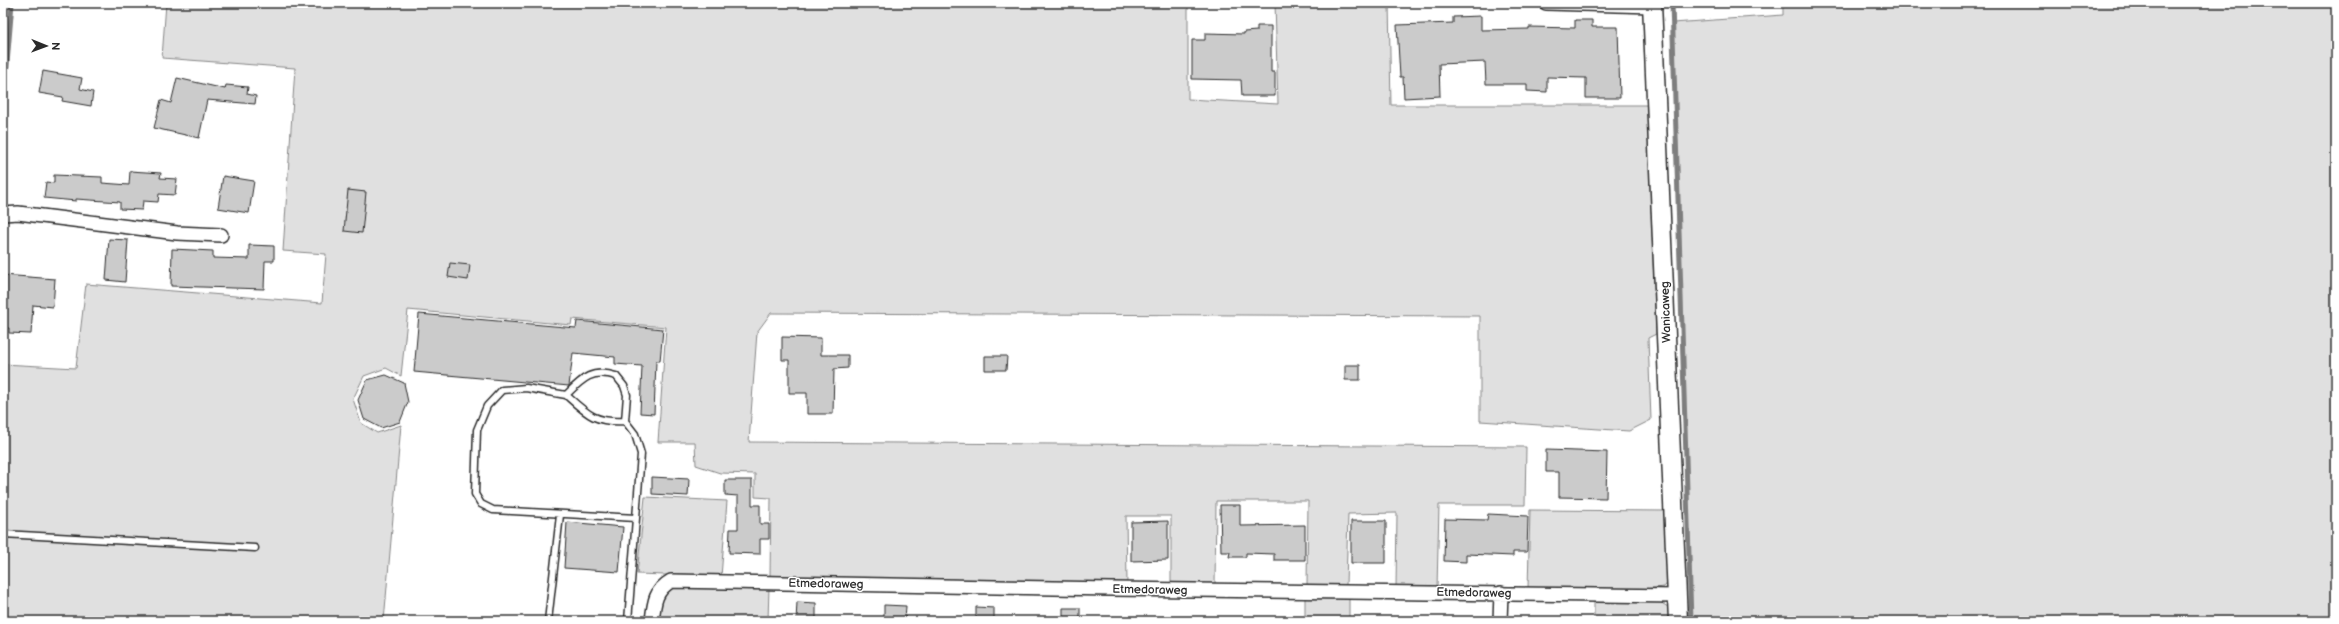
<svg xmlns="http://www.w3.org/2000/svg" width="2339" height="624" viewBox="0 0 2339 624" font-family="'Balsamiq Sans',sans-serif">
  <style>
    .green { fill: #e0e0e0; stroke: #868686 }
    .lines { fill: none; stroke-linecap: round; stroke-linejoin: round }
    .stream { stroke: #7e7e7e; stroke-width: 5 }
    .building { fill: #cbcbcb; stroke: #2b2b2b }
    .lane-casing { stroke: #2b2b2b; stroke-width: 9 }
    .street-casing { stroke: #2b2b2b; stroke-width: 16 }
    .secondary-casing { stroke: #2b2b2b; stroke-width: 21 }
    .lane { stroke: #fff; stroke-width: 6 }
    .street { stroke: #fff; stroke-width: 13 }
    .secondary { stroke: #fff; stroke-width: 18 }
    .labels { text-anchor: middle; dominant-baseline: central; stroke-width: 3; stroke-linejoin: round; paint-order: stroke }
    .street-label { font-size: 12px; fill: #2b2b2b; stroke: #fff }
  </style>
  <rect width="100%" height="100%" fill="#fff"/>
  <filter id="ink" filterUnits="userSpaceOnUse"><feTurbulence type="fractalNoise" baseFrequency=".025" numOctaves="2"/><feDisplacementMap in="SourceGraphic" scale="8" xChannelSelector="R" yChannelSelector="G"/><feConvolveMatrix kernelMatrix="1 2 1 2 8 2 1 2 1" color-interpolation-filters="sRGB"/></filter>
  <g filter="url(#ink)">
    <path class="green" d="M166,3H1188V99L1278,104L1275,3H1389L1391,105H1647L1656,334L1648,338L1651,420L1629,431L1480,421V316L771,313L757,332L749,442L1526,447L1525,505H1439L1437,588H1396L1397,513L1348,514L1346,585L1307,586L1308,501H1216L1215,586L1171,585V516H1126L1127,584L770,577L771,498L755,497V474L720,473L696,465L695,442H658L666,327L572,319L571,325L408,310L401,376L386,368L364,376L353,399L361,423L377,433L401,425L384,621H3V364L76,368L86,284L322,303L326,254L283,251L295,68L162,58Z
      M1783,3H2336V621H1691L1673,23L1783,15Z
      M645,497L727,501L721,577L637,574Z
      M1530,510L1668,511L1670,580L1664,587L1633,590L1528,588Z
      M674,585L769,587L768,621H659L661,597Z
      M1305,595L1349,596V621H1305Z
      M1594,601L1660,602L1668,607L1671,621H1594Z"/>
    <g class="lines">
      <path class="stream" d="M1672,3L1691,621
        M3,112L12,3"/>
    </g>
    <path class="building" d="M1481,16V30L1529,29V27L1575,28V20H1592V27H1618L1620,98H1586V78L1547,77V92L1527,91V84H1486L1485,62L1439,64L1440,96L1404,98L1403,77H1400L1397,25L1453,23V17Z
      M1257,26H1271V72H1275V96H1242L1241,80L1192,79V40H1205V33L1244,34V32L1257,31Z
      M43,71L82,78L80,89L93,92L91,106L62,101L63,97L39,93Z
      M177,78L225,89L226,85L248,87L247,94L256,96L255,104L207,100L199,138L154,128L161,100L171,103Z
      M130,171L161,173L160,178L177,179L175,195L159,194L158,202L143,201L142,210L120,209V202L76,199V201L44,198L46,182L54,183V175L102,177V183L129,185Z
      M223,176L254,181L249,213L218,208Z
      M348,190L366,192L362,233L344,231Z
      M109,239L128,240L125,282L106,280Z
      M249,245L274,246V261H265L264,289L171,286L172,249L213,251V258L249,259Z
      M450,263L470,265L468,280L448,277Z
      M3,275L55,279L53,307L33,305L31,334L9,333V328H3Z
      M419,314L576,328L577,321L663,329L660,361H656L654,414L640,413L642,366L615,364V357L573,353L569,386L414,372Z
      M782,337L821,338V355H848V368L834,369L833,414H807V393H789V360H782Z
      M985,356H1007L1006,370H985Z
      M1345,365H1360V380H1345Z
      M386,375L404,383L408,402L400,422L381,428L364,419L358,400L367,380Z
      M1546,450L1607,452L1606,498L1559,497V472H1546Z
      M652,477L689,479L688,496L652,494Z
      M725,480H752V505H760V524H769V539H760V554L729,553L730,529H738V496L725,495Z
      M1220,505H1240V526L1305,525V560H1274V554L1246,553V557H1229L1230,552H1221Z
      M1488,514L1528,516L1527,552H1513V556L1466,554V562L1444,561L1445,519L1487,520Z
      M1168,521V560L1131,561V522Z
      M1351,521H1386V563H1351Z
      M567,522L623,527L619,572L564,568Z
      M797,602L816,603V621H796Z
      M884,605L906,606L905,621H884Z
      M976,607L994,608V621H976Z
      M1063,608H1080V621H1063Z"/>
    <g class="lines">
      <g class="lane-casing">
        <path id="lane" d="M566,395L526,388L502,390L487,406L477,430L475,494L481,504L493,510L636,518
          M625,421C595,423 587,414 566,395C582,379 592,368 616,376L624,386L627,395L625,421L635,434L641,454L628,621
          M3,534L255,548
          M548,621L560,515"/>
      </g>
      <g class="street-casing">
        <path id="street" d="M1546,3L1652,6
          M3,214L18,213L177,233L221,235
          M652,621C654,603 655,590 671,581L1111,589L1677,596
          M1500,621L1501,593"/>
      </g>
      <g class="secondary-casing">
        <path id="secondary" d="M1652,3L1678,621"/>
      </g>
      <use href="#lane" class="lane"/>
      <use href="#street" class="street"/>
      <use href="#secondary" class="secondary"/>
    </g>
  </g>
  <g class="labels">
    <g class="street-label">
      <text transform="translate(1666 312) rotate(-92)">Wanicaweg</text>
      <text transform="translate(826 584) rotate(1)">Etmedoraweg</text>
      <text transform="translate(1150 590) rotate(1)">Etmedoraweg</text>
      <text transform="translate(1474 593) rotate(1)">Etmedoraweg</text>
    </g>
  </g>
  <rect width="2339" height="624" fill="none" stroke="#fff" stroke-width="16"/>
  <rect x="8" y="8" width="2323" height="608" fill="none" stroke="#2b2b2b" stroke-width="1.5" filter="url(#ink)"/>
  <g transform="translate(46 46) rotate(91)" stroke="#ffffff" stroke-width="3" paint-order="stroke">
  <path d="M0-3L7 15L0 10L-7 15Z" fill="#2b2b2b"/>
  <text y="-6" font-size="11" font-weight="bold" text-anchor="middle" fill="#2b2b2b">N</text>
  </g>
</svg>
